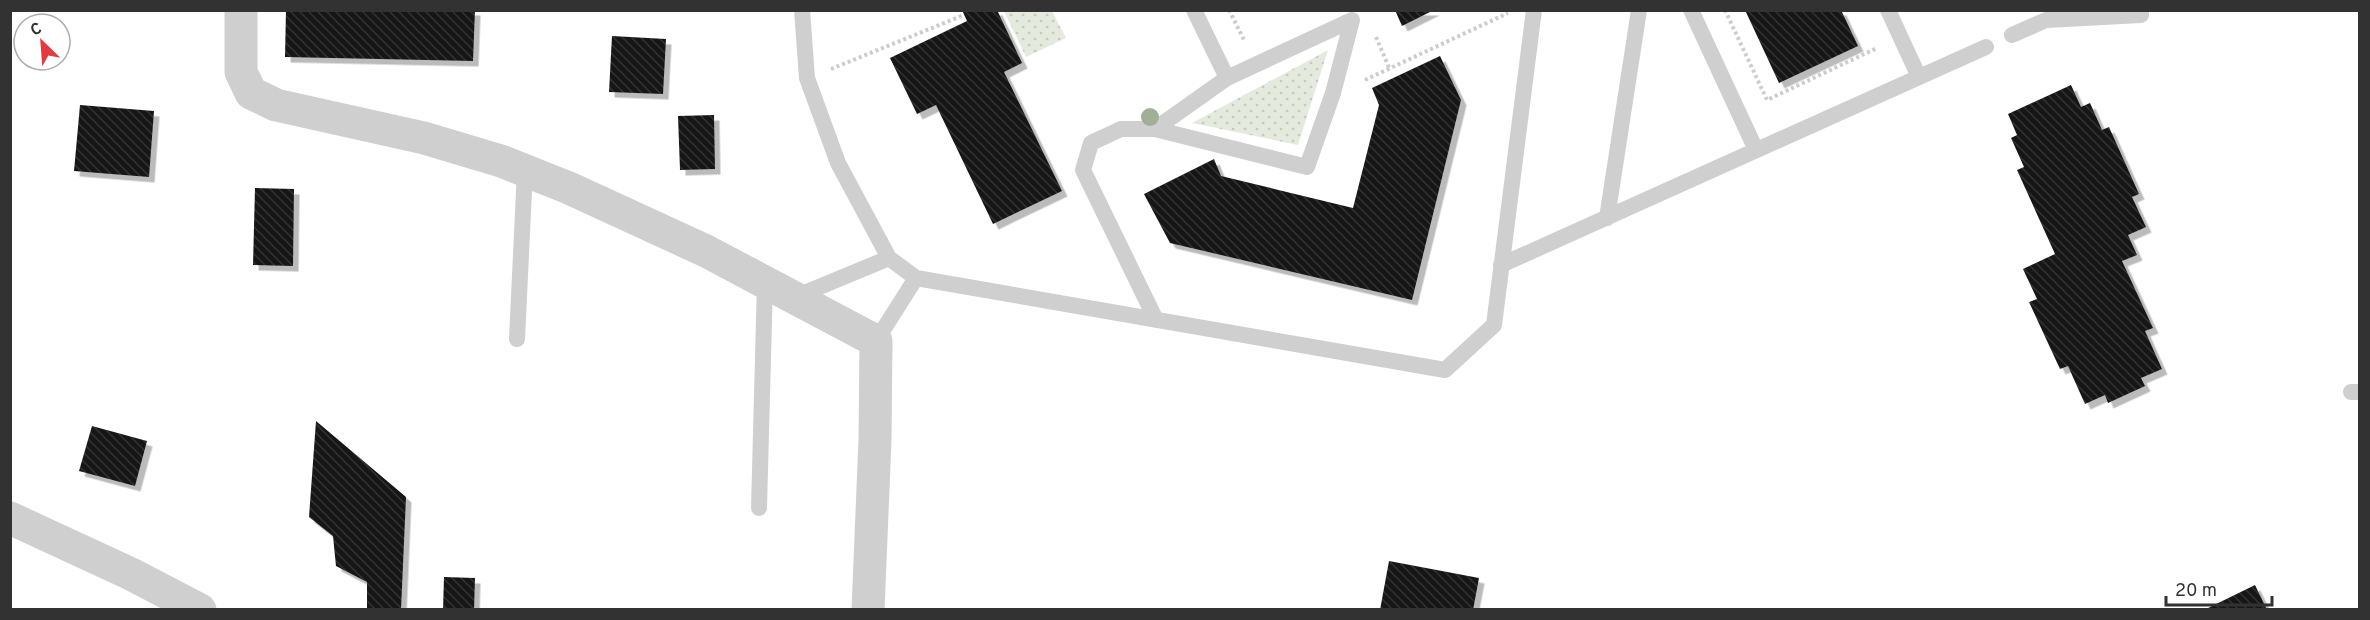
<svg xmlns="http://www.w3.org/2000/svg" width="2370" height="620" viewBox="0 0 2370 620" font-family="Overpass,sans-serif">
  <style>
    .grass { fill: url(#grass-dots) }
    .building { fill: url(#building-back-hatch); filter: url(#shadow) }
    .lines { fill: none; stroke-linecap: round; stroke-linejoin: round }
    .path { stroke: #ccc; stroke-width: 4; stroke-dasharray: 3 3; stroke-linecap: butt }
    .lane { stroke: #cfcfcf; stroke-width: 16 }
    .street { stroke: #cfcfcf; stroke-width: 33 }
    .tree { fill: #a0af95 }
  </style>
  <defs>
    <pattern id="grass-dots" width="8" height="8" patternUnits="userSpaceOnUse" patternTransform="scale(1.5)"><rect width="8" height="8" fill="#e4ebde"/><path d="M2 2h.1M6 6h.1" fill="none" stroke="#c4cabf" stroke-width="1.8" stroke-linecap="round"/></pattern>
    <pattern id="building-back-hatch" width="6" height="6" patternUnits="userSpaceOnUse" patternTransform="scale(1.5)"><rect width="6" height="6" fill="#191919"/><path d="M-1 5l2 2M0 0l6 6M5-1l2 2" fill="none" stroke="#323232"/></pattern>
    <filter id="shadow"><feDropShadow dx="5.5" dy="5.5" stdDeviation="0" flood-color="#0004"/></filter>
  </defs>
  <rect width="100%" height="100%" fill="#fff"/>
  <path class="grass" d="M1004,11H1052L1066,38L1026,57Z
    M1328,50L1298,145L1192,123Z"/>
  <path class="building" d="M286,10H475L473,61L285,57Z
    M962,10H997L1022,63L1004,72L1062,191L993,224L936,105L917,114L890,58L967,21Z
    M1395,10H1434L1402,26Z
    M1745,10H1841L1858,46L1779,83Z
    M612,36L666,39L663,94L609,92Z
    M1440,56L1461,100L1412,300L1170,243L1144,194L1214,159L1221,176L1353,208L1379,105L1372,88Z
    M2071,85L2081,107L2090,103L2102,130L2109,127L2139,194L2132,197L2146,227L2128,235L2137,255L2122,261L2153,328L2145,331L2162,369L2141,378L2145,386L2108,403L2105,395L2085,404L2068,366L2060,369L2029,302L2037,299L2023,269L2055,254L2017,170L2024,167L2011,138L2017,135L2008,114Z
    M80,105L154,111L149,177L74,171Z
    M714,115L715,169L680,170L678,116Z
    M255,188L294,189L293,266L253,265Z
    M316,421L406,497L401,610H367V582L336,566L333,536L309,517Z
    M92,426L147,441L135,486L79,471Z
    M1389,561L1479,578L1473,610H1380Z
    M444,577L475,578L474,610H443Z
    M2255,585L2267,610H2204Z"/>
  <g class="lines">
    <path class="path" d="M1229,10L1245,42
      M1725,10L1767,100L1877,48
      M1376,37L1390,70
      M831,69L964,15
      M1365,80L1508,13"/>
    <path class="lane" d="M802,10L807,78L838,163L889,258L916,278L876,341
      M1194,10L1227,78
      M1691,10L1756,150
      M1888,10L1919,77
      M2012,35L2046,20L2141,15V10
      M1155,129L1307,167L1333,93L1352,20L1227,78L1155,129H1121L1091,143L1083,170L1156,320
      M1607,218L1639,10
      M1501,265L1986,47
      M916,278L1445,370L1494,325L1534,10
      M795,297L889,258
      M517,339L525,170
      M2351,392H2360
      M759,508L765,282"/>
    <path class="street" d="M241,10V72L251,93L276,105L424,138L501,161L569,188L706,251L876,341L875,440L868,610
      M10,518L131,574L200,610"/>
  </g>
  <circle class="tree" cx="1150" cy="117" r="9"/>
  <rect width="2370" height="620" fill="none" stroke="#323232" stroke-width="24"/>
  <g transform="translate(42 42) rotate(335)"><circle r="28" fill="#ffffff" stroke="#adadad" stroke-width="1.5"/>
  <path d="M0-4.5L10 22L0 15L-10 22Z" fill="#e4393e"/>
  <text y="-9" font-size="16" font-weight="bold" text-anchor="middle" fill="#323232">С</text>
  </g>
  <path d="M2166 596v9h106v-9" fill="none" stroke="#323232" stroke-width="3"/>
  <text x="2175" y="596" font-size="18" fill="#323232" stroke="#ffffff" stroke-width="4.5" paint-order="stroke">20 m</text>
</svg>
